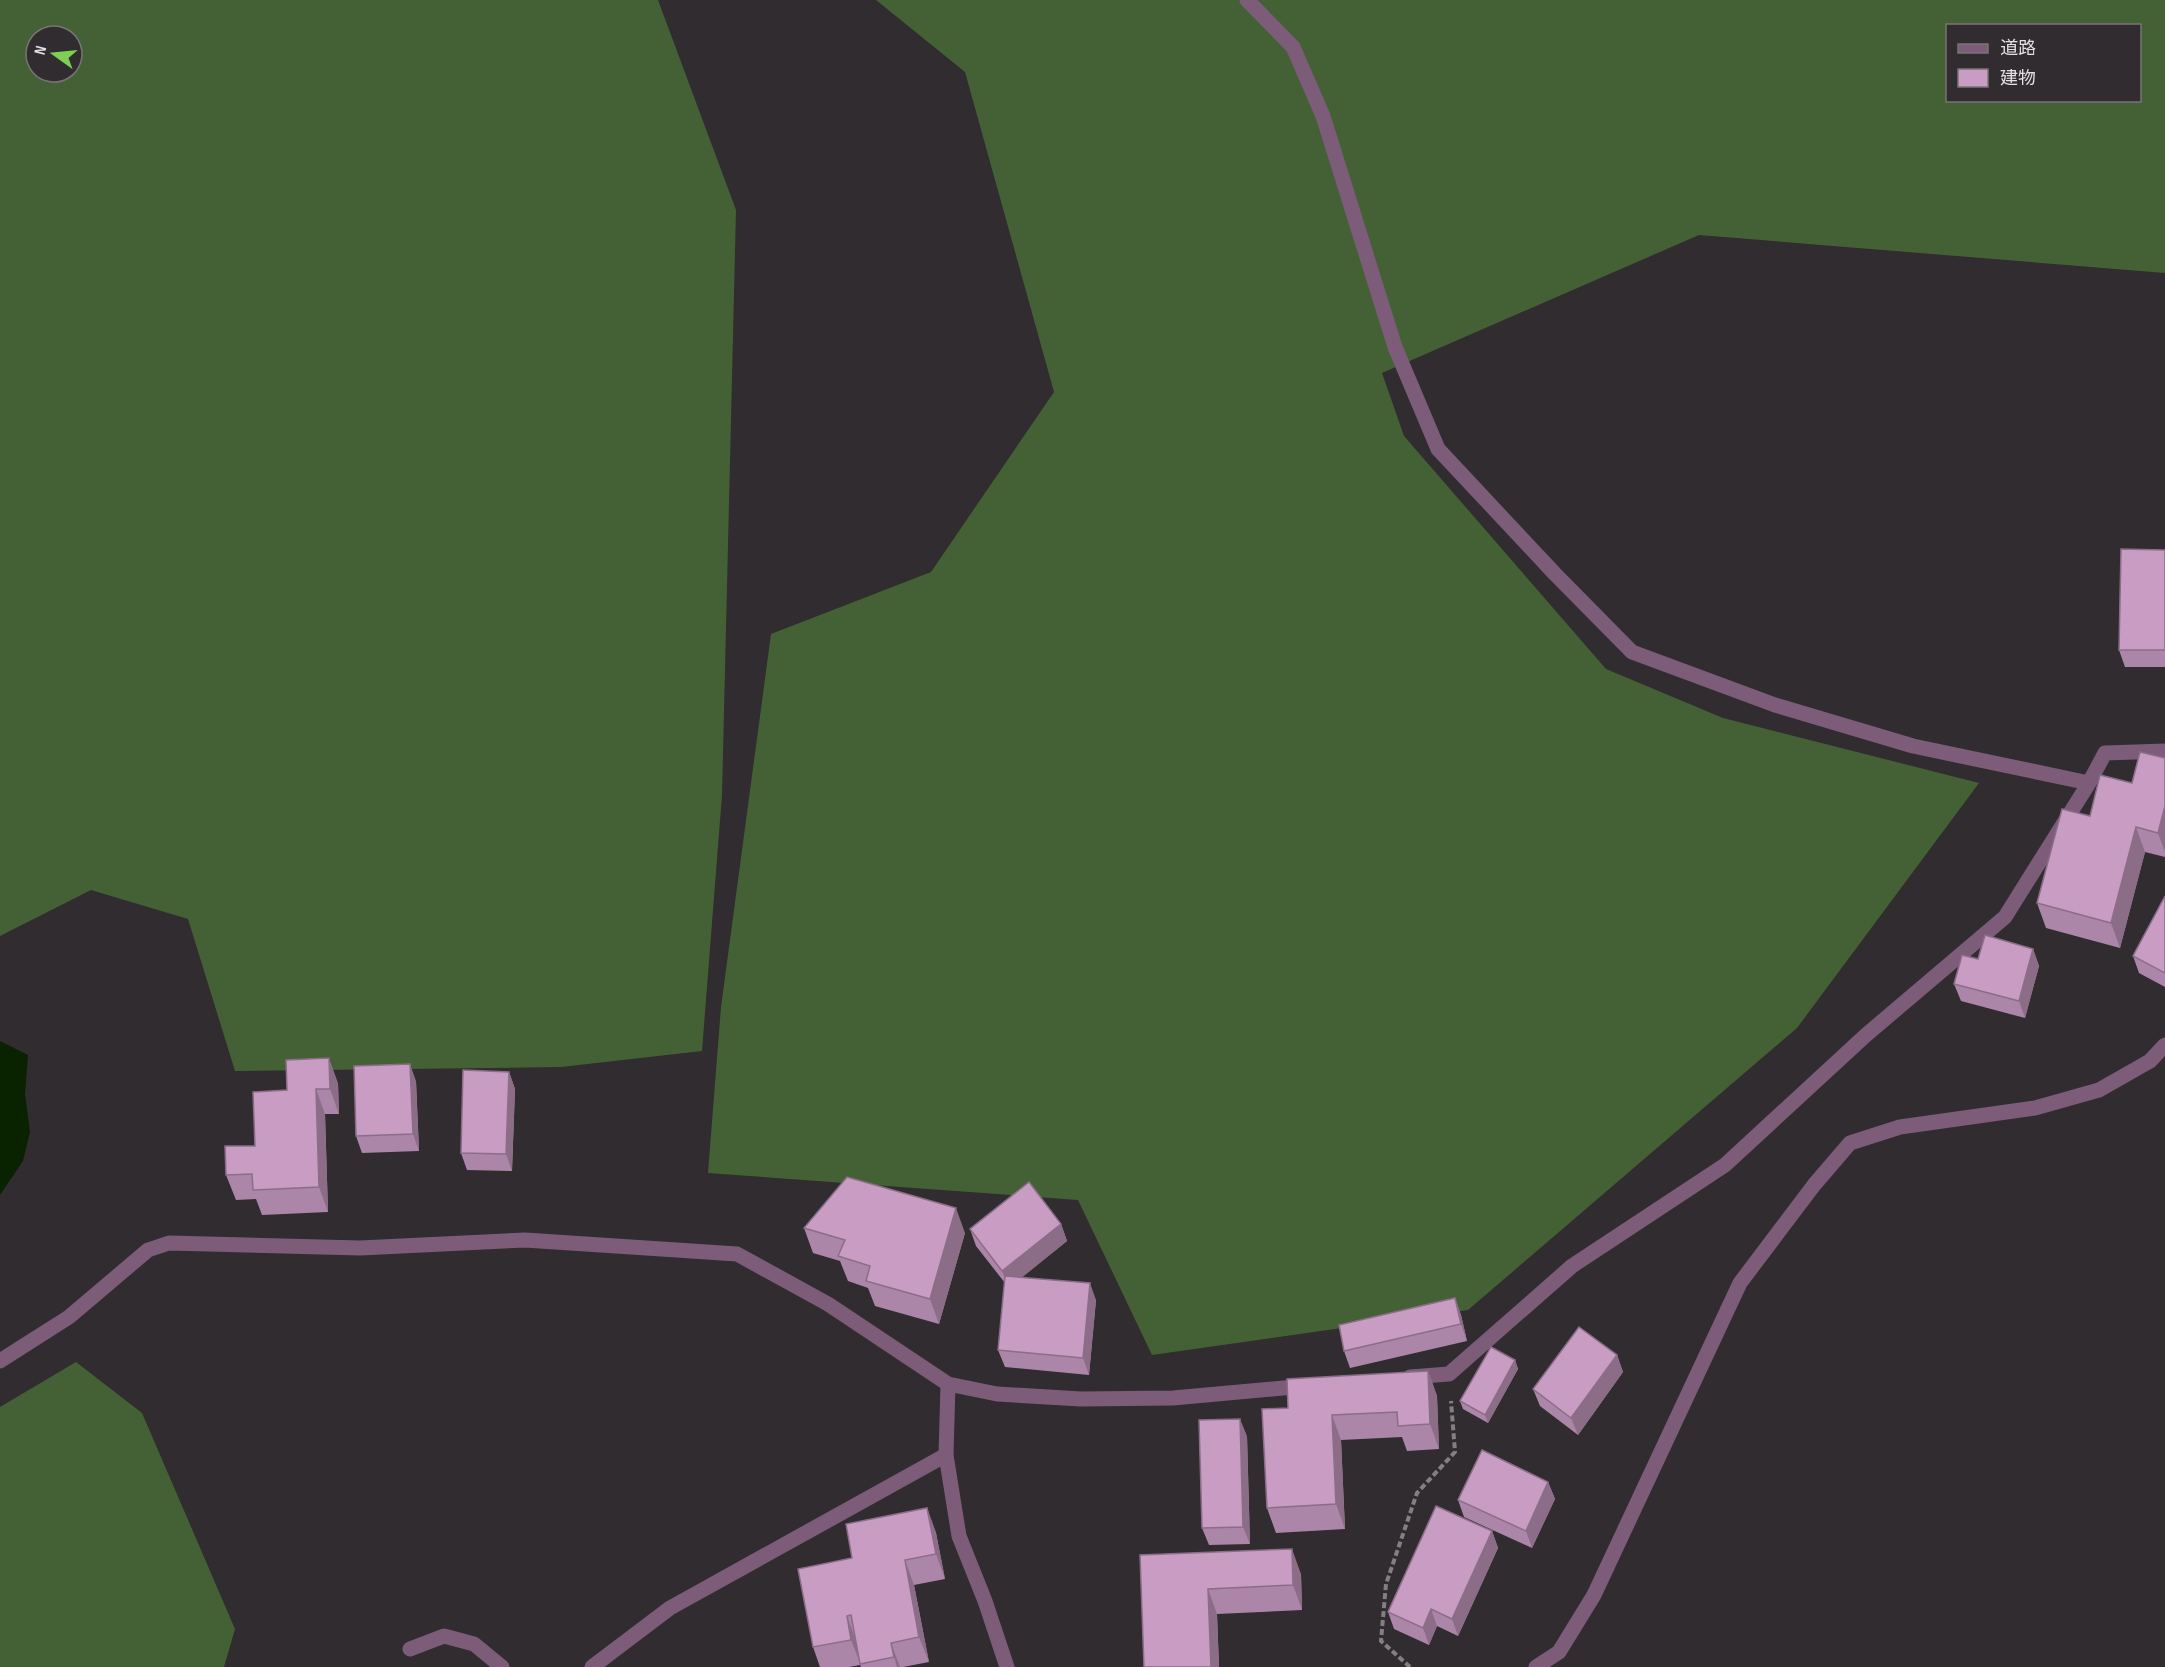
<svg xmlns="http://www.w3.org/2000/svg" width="2165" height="1667" viewBox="0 0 2165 1667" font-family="'Sofia Sans Condensed','Noto Sans JP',sans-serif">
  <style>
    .forest { fill: #446136; fill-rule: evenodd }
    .water { fill: #092300 }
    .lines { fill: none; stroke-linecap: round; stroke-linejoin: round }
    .path { stroke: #837f82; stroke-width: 4; stroke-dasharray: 6 3; stroke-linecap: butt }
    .street { stroke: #7c5c79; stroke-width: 15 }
    .wall { fill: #ac86a8 }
    .shaded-wall { fill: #8c6d88 }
    .building { fill: #c89cc3; stroke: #8c6d88; stroke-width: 1.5 }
  </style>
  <rect width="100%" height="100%" fill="#302c2f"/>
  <path class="forest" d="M0,0H658L736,210L722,795L702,1051L561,1067L235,1071L188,919L91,890L0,936ZM36,36H72V72H36Z
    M876,0H2165V273L1699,235L1382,373L1404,436L1606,669L1723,718L1979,783L1797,1028L1468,1310L1152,1355L1078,1200L708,1173L721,1007L771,634L931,572L1054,392L965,72ZM1948,26H2140V100H1948Z
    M76,1362L142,1413L235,1629L224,1667H0V1407Z"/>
  <path class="water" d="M0,1041L28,1055L25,1094L30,1132L23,1161L0,1195Z"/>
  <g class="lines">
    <path class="path" d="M1410,1667L1381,1641L1386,1584L1417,1493L1455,1452L1451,1401"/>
    <path class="street" d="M1247,0L1293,47L1323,116L1395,347L1438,449L1555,574L1632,652L1775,705L1913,746L2089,783
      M0,1361L69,1317L148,1250L169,1243L360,1248L525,1240L737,1254L828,1304L948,1384L997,1394L1081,1399L1173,1398L1305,1386
      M1410,1377L1449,1374L1572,1266L1725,1165L1866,1035L2005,917L2089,783L2105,753L2165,751
      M948,1384L946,1455L959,1536L985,1601L1007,1667
      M410,1649L444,1636L474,1644L502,1667
      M592,1667L670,1608L946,1455
      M1536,1667L1559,1652L1594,1595L1740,1283L1814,1185L1850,1143L1900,1127L2035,1108L2099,1090L2150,1061L2165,1045"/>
  </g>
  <path class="wall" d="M2165,550V667H2125L2119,650Z
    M2165,758V857L2145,852L2120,948L2046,928L2037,903L2090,816Z
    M2165,896V987L2139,973L2133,956Z
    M2033,949L2039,966L2025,1018L1961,1001L1954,984L1978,959Z
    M509,1072L515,1089L512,1171L467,1170L461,1153Z
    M416,1081L419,1151L362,1153L356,1136Z
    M338,1083L339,1114H325L328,1212L262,1215L256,1199L236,1200L226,1175L255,1146L287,1090Z
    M1061,1224L1067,1241L1022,1277L1096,1300L1089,1375L1005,1367L998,1350L1005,1283L976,1246L970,1229Z
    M804,1228L965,1233L939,1324L875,1306L868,1288L848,1281L840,1261L813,1253Z
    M1455,1298L1461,1315L1467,1341L1350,1368L1344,1351Z
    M1617,1355L1623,1372L1578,1435L1540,1406L1533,1389Z
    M1515,1360L1518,1369L1488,1423L1463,1409L1460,1401Z
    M1428,1371L1437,1396L1439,1449L1407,1451L1402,1437L1341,1440L1345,1529L1276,1533L1267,1508L1288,1408Z
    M1247,1436L1250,1544L1209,1545L1202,1528Z
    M1548,1482L1555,1499L1532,1548L1464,1517L1458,1500Z
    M927,1508L936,1533L945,1579L914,1585L929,1662L903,1667H861L860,1665L849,1667H820L813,1647Z
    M1492,1531L1498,1548L1458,1636L1437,1626L1429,1645L1394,1629L1388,1612Z
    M1140,1555L1301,1574L1302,1610L1217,1614L1219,1667H1144Z"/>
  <path class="shaded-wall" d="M2165,806V852L2158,833Z
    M2136,827L2145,852L2120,948L2111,923Z
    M2033,949L2039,966L2025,1018L2019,1001Z
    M329,1058L338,1083L339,1114L330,1089Z
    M410,1064L416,1081L419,1151L413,1134Z
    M509,1072L515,1089L512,1171L506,1154Z
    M316,1089L325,1114L328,1212L319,1187Z
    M956,1208L965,1233L939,1324L930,1299Z
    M1061,1224L1067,1241L1009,1288L1002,1271Z
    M1090,1283L1096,1300L1089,1375L1083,1358Z
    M1455,1298L1461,1315L1467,1341L1461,1324Z
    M1617,1355L1623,1372L1578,1435L1571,1418Z
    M1515,1360L1518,1369L1488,1423L1485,1415Z
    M1428,1371L1437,1396L1439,1449L1430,1424Z
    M1332,1415L1341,1440L1345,1529L1336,1504Z
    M1240,1419L1247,1436L1250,1544L1243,1527Z
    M1548,1482L1555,1499L1532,1548L1526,1531Z
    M927,1508L936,1533L945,1579L936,1554Z
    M1492,1531L1498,1548L1458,1636L1452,1619Z
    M1292,1549L1301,1574L1302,1610L1293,1585Z
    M905,1560L914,1585L929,1662L919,1637Z
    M1208,1589L1217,1614L1219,1667H1211Z
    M1431,1609L1437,1626L1429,1645L1423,1628Z
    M847,1616L856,1641L861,1665L851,1640Z
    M891,1643L900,1667H897L894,1657Z"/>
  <path class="building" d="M2121,549L2165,550V650H2119Z
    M2140,752L2165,758V806L2158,833L2136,827L2111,923L2037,903L2062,809L2090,816L2100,775L2132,783Z
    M2165,896V973L2133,956Z
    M1985,935L2033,949L2019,1001L1954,984L1962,955L1978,959Z
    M329,1058L330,1089H316L319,1187L253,1190L252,1174L226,1175L225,1146H255L253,1092L287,1090L286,1060Z
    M410,1064L413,1134L356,1136L354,1066Z
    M463,1070L509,1072L506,1154L461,1153Z
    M847,1177L956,1208L930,1299L866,1281L870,1266L838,1256L845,1240L804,1228Z
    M1029,1182L1061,1224L1002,1271L970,1229Z
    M1005,1276L1090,1283L1083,1358L998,1350Z
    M1455,1298L1461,1324L1344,1351L1339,1325Z
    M1579,1327L1617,1355L1571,1418L1533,1389Z
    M1491,1347L1515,1360L1485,1415L1460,1401Z
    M1428,1371L1430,1424L1398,1426L1397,1412L1332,1415L1336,1504L1267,1508L1262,1409L1288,1408L1287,1379Z
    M1240,1419L1243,1527L1202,1528L1199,1420Z
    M1482,1450L1548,1482L1526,1531L1458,1500Z
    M1436,1506L1492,1531L1452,1619L1431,1609L1423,1628L1388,1612Z
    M927,1508L936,1554L905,1560L919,1637L891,1643L894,1657L860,1664L851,1615L847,1616L851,1640L813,1647L798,1569L852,1558L846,1524Z
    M1292,1549L1293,1585L1208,1589L1211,1667H1144L1140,1555Z"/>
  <rect x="1946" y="24" width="195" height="78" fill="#302c2f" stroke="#787477" stroke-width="1.5"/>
  <rect x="1958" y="44" width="30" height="9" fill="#7c5c79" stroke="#787477" stroke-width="1.5"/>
  <text x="2000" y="54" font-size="18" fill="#e3e0e3">道路</text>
  <rect x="1958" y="69" width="30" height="18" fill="#c89cc3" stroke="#787477" stroke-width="1.5"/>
  <text x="2000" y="84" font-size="18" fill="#e3e0e3">建物</text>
  <g transform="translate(54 54) rotate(285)"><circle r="28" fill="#302c2f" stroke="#787477" stroke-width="1.5"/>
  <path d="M0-4.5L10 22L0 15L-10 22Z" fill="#7fd052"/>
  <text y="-9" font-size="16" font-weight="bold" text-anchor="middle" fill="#e3e0e3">N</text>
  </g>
</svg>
